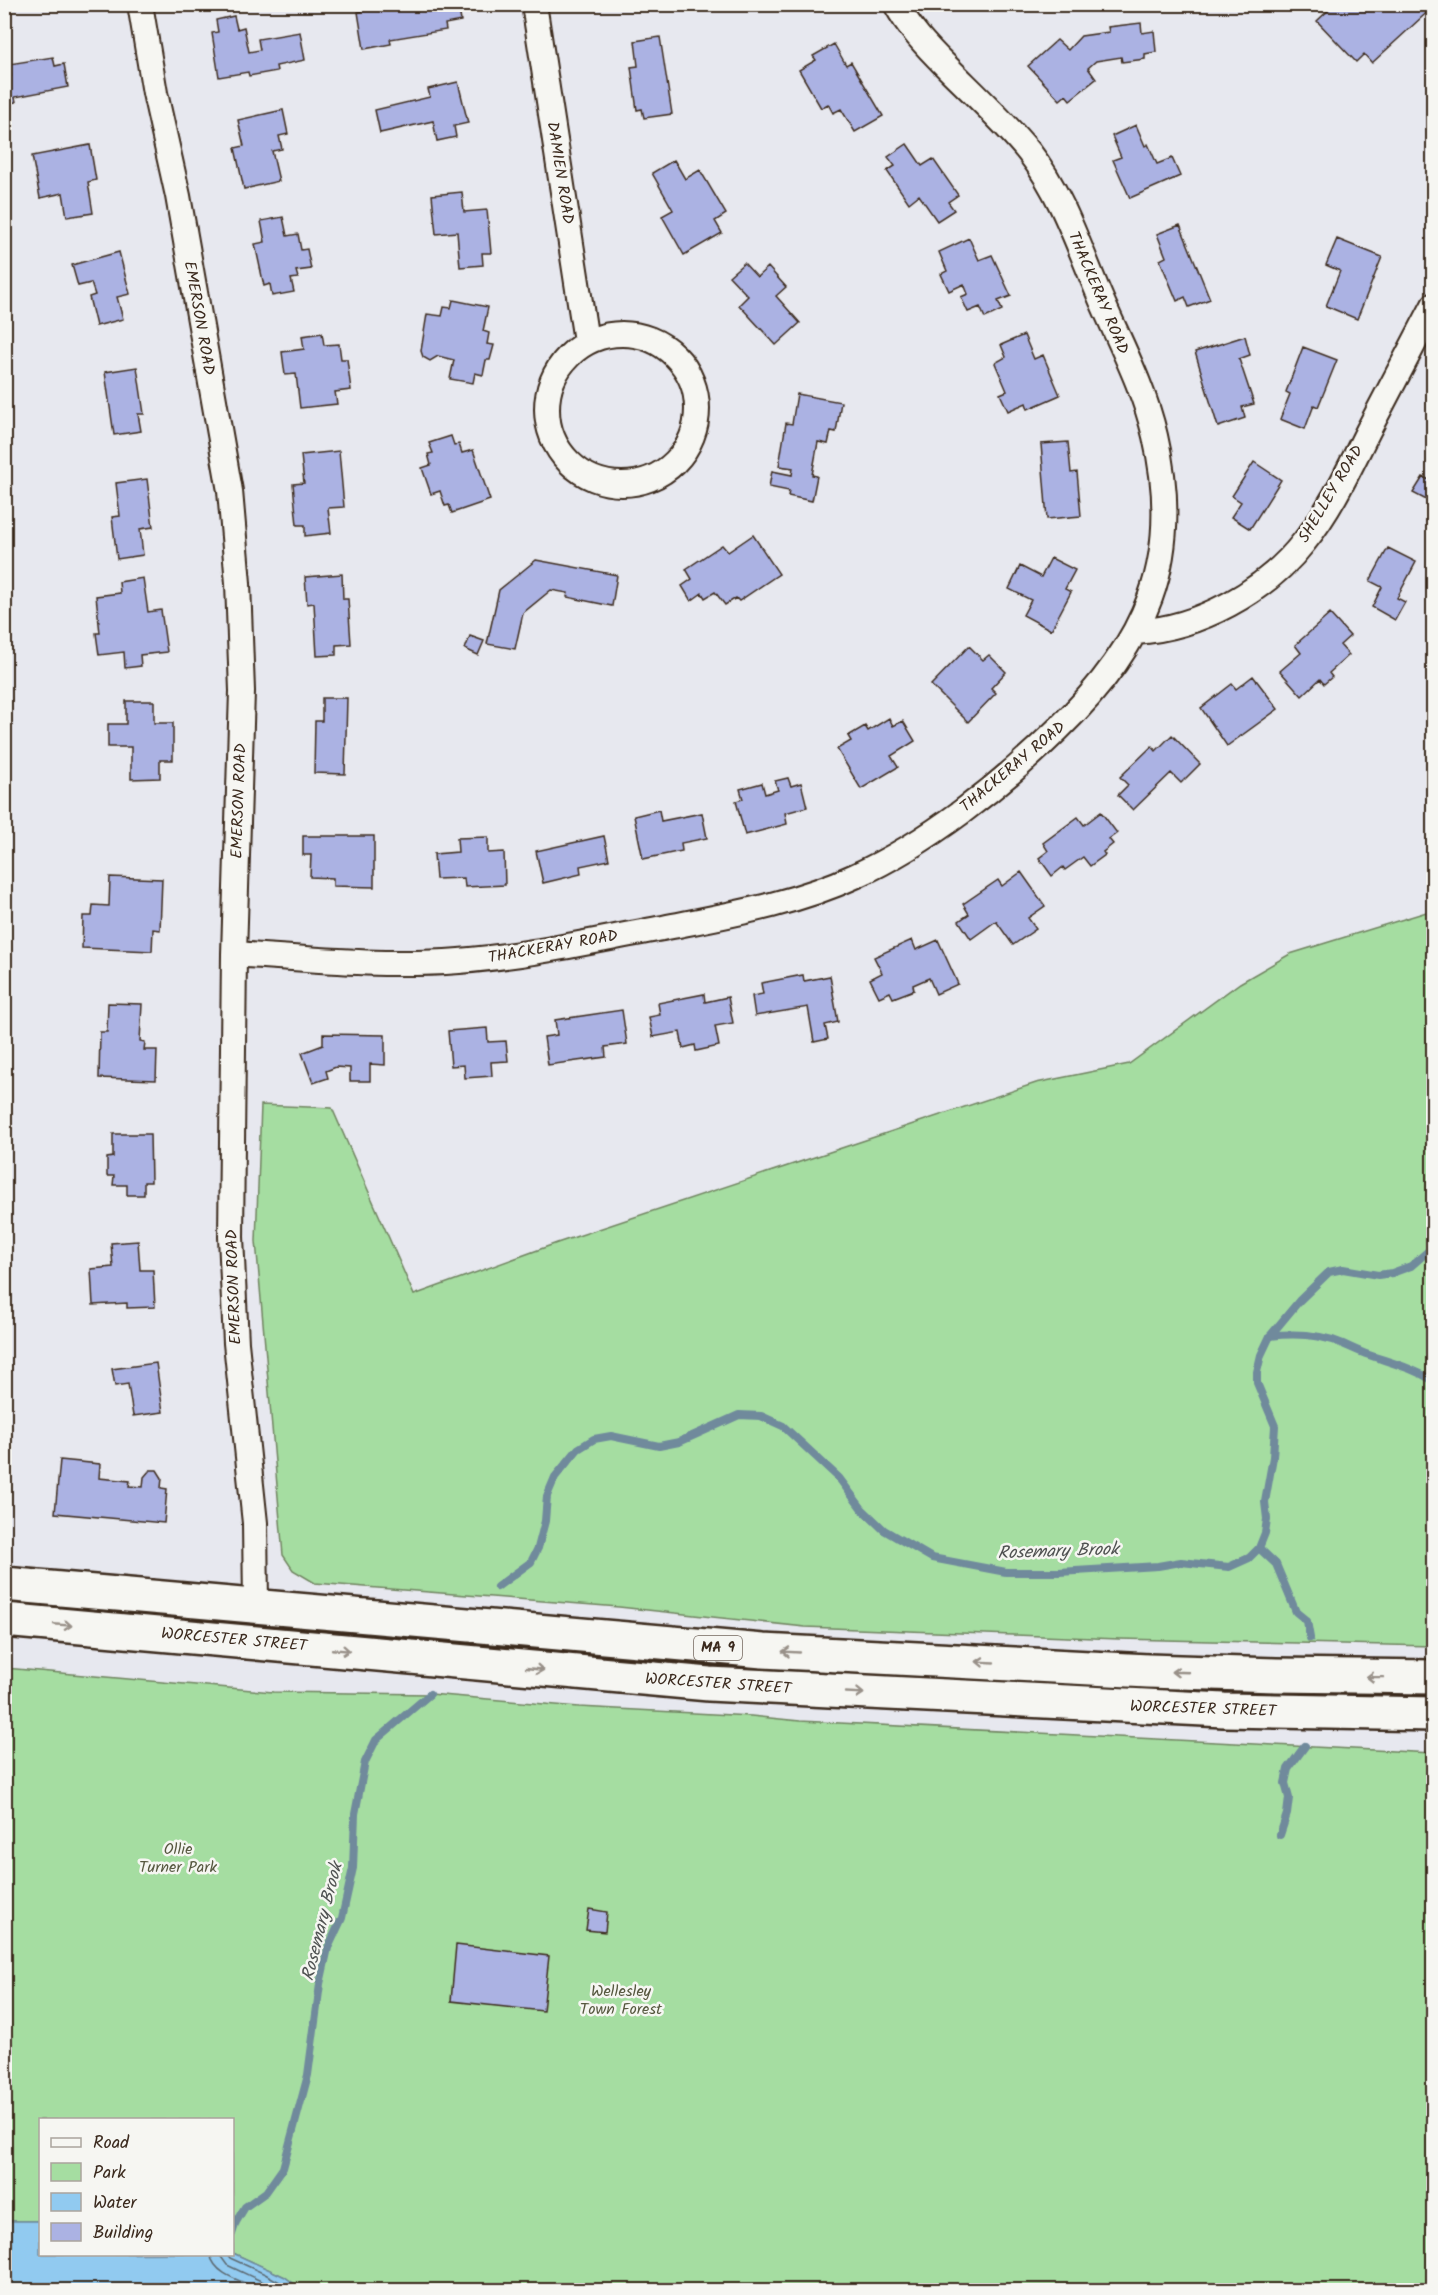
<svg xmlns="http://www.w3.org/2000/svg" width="1438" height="2295" viewBox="0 0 1438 2295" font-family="Kalam,sans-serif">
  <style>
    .green { fill: #a5dda1; stroke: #708460; stroke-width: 1.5 }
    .water { fill: #91caf0; stroke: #6f8a9c; stroke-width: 1.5 }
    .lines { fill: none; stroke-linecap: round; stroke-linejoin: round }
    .shore { stroke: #5d6a72; stroke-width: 1.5 }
    .stream { stroke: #6f8a9c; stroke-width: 8 }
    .building { fill: #abb2e3; stroke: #3b2a1e; stroke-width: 1.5 }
    .street-casing { stroke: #3b2a1e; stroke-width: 28 }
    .highway-casing { stroke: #3b2a1e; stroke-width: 38 }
    .street { stroke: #f6f6f2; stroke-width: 24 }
    .highway { stroke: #f6f6f2; stroke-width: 33 }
    .oneway { stroke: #989088 }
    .labels { text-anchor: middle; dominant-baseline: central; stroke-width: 5; stroke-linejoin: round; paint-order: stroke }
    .shield { fill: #f6f6f2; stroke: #73675e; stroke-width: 1.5 }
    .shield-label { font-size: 15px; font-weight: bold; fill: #3b2a1e }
    .street-label { font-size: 16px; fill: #3b2a1e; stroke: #f6f6f2 }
    .park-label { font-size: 16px; fill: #56573f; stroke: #f6f6f2 }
    .water-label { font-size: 18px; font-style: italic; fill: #505252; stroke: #f6f6f2 }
  </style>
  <rect width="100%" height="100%" fill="#e7e8ef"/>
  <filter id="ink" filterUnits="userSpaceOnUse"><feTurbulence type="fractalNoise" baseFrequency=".0167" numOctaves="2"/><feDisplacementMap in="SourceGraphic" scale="12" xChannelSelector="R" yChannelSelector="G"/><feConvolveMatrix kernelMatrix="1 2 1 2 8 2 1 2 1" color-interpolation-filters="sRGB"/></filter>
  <g filter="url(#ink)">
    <path class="green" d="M1433,910V1646L1119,1639L805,1627L619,1607L315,1583L293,1570L283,1555L256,1241L261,1105L332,1108L414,1295L557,1243L1036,1083L1129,1064L1240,983L1290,954Z
      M5,1668L273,1692L430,1694L579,1707L751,1716L800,1721L1433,1753V2290H302L285,2277L233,2253L232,2120H40V2221H5Z"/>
    <path class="water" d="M5,2221H40V2254L233,2253L285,2277L302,2290H5Z"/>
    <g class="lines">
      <path class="shore" d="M210,2254C215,2277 244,2281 262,2290
        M219,2254L227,2265L280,2290
        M227,2254L230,2258L265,2274L294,2290"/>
      <path class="stream" d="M1270,1336C1296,1333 1320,1334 1343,1344C1352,1348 1360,1352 1369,1355C1392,1363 1413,1368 1434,1381
        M1259,1548L1276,1564L1296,1612L1307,1621L1310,1638
        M497,1587L531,1562L538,1548L545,1521L547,1496L555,1477L578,1449L594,1439L611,1436L659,1446L679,1442L739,1415L761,1416L783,1426L839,1478L862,1509L884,1530L932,1558L1006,1572H1059L1158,1566L1181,1562L1229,1567L1249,1558L1259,1548L1265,1533L1267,1519L1265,1502L1273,1457L1275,1426L1257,1383V1372L1261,1355L1270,1336L1299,1301L1329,1272L1343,1269L1378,1275L1392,1273L1411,1266L1434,1246
        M1280,1835L1287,1814L1289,1798L1285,1783L1288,1769L1305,1746
        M232,2234L236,2222L245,2207L266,2192L283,2168L308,2075L320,1984L328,1948L342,1918L353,1868L355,1814L365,1762L376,1740L430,1694"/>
    </g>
    <path class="building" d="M388,4H458L461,21L445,24L446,30L390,39L391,44L364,49L358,12L388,6Z
      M1335,4H1434V6L1372,63L1364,54L1356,62L1317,21Z
      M234,16L237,29L244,27L249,52L260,50L258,39L300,32L305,60L276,66L277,71L249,76L248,72L219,77L212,33L218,32L216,20Z
      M1141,23L1142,33L1154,31L1156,52L1145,54V59L1122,62L1121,57L1096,61L1088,68L1096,79L1070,100L1066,95L1060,100L1028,66L1057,40L1068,50L1081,36L1109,32L1108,27Z
      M660,37L672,114L644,118L642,109L637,110L631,67L638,66L635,41Z
      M834,44L846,65L851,62L883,116L855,132L841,109L833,113L828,104L821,108L799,70L816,60L813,56Z
      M53,57L55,66L64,64L68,87L15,97L16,102L4,104V78L11,76L9,64Z
      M458,82L468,123L454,126L456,137L437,141L433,121L380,133L375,110L430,97L428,89Z
      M283,110L288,134L279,136L282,149L272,151L279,181L244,189L235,148L244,146L238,120Z
      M1136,125L1145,146L1148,144L1157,164L1172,158L1180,176L1130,198L1113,160L1121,157L1112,136Z
      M907,144L922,166L933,159L958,195L948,202L954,210L937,221L919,195L909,203L887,171L895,166L888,157Z
      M90,145L96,180L88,182L93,213L67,217L63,193L40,198L32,156Z
      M674,160L685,179L700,170L726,214L715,221L722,233L684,255L662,216L673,210L652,173Z
      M462,192L464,212L487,210L491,253H482L483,265L460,267L457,232L436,234L432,195Z
      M283,217L287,236L298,234L301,250L307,249L311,269L296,271L298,278L291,279L294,292L272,296L270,284L264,286L255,244L265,242L261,221Z
      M1180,225L1210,299L1189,307L1185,297L1177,301L1160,260L1166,257L1157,234Z
      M969,238L979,260L992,255L1011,296L998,301L1002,310L985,318L980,307L968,312L961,297L968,294L964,284L949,291L941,274L947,271L939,252Z
      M1337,239L1382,257L1357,319L1326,306L1340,271L1326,265Z
      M119,252L130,294L117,297L123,319L96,326L89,297L95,295L91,283L78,286L72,265Z
      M744,263L757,277L768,267L786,287L776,296L800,323L776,345L739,305L748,296L729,276Z
      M453,300L488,307L483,331L489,333L487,344L494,345L490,360H486L483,375L475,373L473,383L450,379L454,360L438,356L430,361L423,357L421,351L427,314L442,316L444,307L451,308Z
      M322,333L324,345L339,344L341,359H347L351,390L335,392L337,404L300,408L296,374L285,375L282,352L304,349L302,336Z
      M1024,335L1034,359L1043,355L1060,395L1028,409L1026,403L1008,411L1000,394L1007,391L995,363L1006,357L1001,345Z
      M1245,336L1250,355L1239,359L1254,404L1242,407L1245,418L1218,427L1195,352Z
      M1303,347L1337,360L1318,407L1314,405L1305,429L1280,419L1290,394L1286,392Z
      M137,367L144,414H138L141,431L114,435L105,372Z
      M797,394L841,402L836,432L831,431L828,444L818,442L812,475L817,476L812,501L788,496L789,491L769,487L772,471L792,475L793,468L779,466L786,423L792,424Z
      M451,436L454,445L459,444L462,453L473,450L490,500L452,513L449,505L445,506L440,491L431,494L422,468L431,465L428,454L433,453L429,443Z
      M1068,442L1071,473L1077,472L1081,516L1047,519L1041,444Z
      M339,451L344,507L328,508L331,533L305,536V525H297L293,484L304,483L301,455Z
      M1254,462L1281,480L1250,529L1231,517L1241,502L1232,496Z
      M1423,477L1434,482V504L1413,493Z
      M147,479L153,527L140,529L143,555L117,559L112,517L120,516L116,483Z
      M753,535L779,574L739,601L736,598L725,605L715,592L705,598L702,593L691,601L682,586L692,579L686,569L722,545L728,552Z
      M1388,548L1416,562L1397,598L1405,602L1395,620L1372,607L1382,587L1370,581Z
      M1051,558L1075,570L1065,589L1071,592L1051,630L1023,615L1031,600L1009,589L1020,566L1041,577Z
      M536,560L617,575L612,606L567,597L568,593L551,590L523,613L515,649L487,644L499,590Z
      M342,574L343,599H348L351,644L336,645V655L317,656L314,603L307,604L305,577Z
      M143,578L148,612L161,610L167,652L140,655L141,666L125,668L124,652L99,655L96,633H100L96,596L120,593L119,582Z
      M1330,614L1350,636L1340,645L1349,655L1329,673L1332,677L1324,684L1320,679L1302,696L1280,671L1301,653L1295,645Z
      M470,636L484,641L478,655L465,649Z
      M969,646L983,660L989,655L1006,672L991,688L996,693L968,722L931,685Z
      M1253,676L1278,709L1227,746L1201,708L1232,684L1236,689Z
      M322,698H347L345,774L314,773L315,721H322Z
      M126,701H154V723H173V760H160V778L131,779V747H108V724H126Z
      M889,718L893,726L903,721L915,741L891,756L898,767L861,789L837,749L851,741L848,736L865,726L868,731Z
      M1172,735L1200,764L1181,783L1171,773L1133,810L1118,795L1128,785L1120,777L1152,746L1156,751Z
      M788,778L791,786L801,783L807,807L785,813L787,824L745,835L736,801L743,799L740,789L762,783L765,794L778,790L775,781Z
      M659,810L661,821L702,813L707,838L681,843L682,851L643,859L634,816Z
      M1101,812L1117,833L1109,839L1113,844L1103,852L1105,855L1090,866L1083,857L1065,870L1063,867L1052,876L1039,858L1048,851L1043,843L1078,817L1084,825Z
      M303,836H374V887L333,886V878L310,877L311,855H303Z
      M604,836L609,860L580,866L581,874L543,883L536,851Z
      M488,837V853L504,852L505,885L465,887L464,878L436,879L434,854L458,852L457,838Z
      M1021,872L1045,906L1028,918L1036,929L1013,945L996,921L971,939L959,921L969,914L963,904L998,880L1002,886Z
      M110,877L162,879L160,930L153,929L152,951L82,948L83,916H92L93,905L109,906Z
      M912,940L916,950L938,940L958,984L936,994L929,978L913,985L914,990L893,998L890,992L879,997L870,979L882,973L874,957Z
      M803,975L804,981L830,976L838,1022L825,1025L828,1039L814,1042L808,1007L755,1016L752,996L763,994L761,983Z
      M704,994L705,1002L728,997L733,1023L715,1026L719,1046L696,1051L695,1045L683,1048L680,1032L653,1037L649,1017L660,1015L658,1003Z
      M108,1003L142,1004L140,1041L145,1042L144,1050H157L156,1080L99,1078L100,1032H107Z
      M622,1010L627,1044L605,1047L606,1057L548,1065L544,1037L557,1035L555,1020Z
      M487,1028L488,1042L506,1041L508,1061L491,1062L492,1076L465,1078L464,1065L451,1066L448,1031Z
      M323,1034L385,1035V1065L370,1064V1081H350V1068L336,1067L326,1071L328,1078L313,1083L302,1053L323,1045Z
      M113,1134H150L151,1182H144V1195H127V1185H113L114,1176H107V1158L113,1157Z
      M138,1241L140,1270H153L155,1307L127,1308V1303L93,1305L91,1269L113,1267L111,1243Z
      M156,1363L163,1412L133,1416L128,1384L115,1386L112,1369Z
      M60,1460L100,1464L99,1478L130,1481L129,1486L143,1487L144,1477L150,1470H157L162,1478L161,1488L167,1489L164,1523L55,1513Z
      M589,1909L607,1912L605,1932L586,1930Z
      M456,1945L549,1956L543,2011L451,2001Z"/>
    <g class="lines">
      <g class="street-casing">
        <path id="street" d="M140,4L155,93L178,196L230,491L238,583L242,691L234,954L231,1237L236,1343L255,1523L256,1605
          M534,4L586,341
          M547 409a75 75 0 1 1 150 0a75 75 0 1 1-150 0Z
          M1136,632C1199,628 1265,592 1304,542C1331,509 1349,469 1368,431C1390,389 1412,347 1434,305
          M234,954C309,959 384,967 459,961C528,956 596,940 663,928C728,915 795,904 855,876C928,843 1000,786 1057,730C1146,644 1184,560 1155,436C1144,388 1120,343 1101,299C1080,250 1062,194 1029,152C1004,121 973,93 945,65C926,46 909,28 896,4"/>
      </g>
      <g class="highway-casing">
        <path id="highway" d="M4,1584L763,1651L1148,1671L1276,1675L1434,1677
          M4,1620L709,1684L1224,1710L1434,1714"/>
      </g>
      <use href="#street" class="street"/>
      <use href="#highway" class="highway"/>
    </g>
    <defs><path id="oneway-shaft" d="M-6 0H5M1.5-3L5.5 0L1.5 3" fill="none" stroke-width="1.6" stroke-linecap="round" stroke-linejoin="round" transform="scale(1.5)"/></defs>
    <g class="oneway">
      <use href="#oneway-shaft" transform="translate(63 1625) rotate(5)"/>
      <use href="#oneway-shaft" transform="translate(341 1650) rotate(5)"/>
      <use href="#oneway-shaft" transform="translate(791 1652) rotate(-177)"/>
      <use href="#oneway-shaft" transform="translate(985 1662) rotate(-177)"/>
      <use href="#oneway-shaft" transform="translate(535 1669) rotate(6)"/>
      <use href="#oneway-shaft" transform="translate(1180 1672) rotate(-178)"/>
      <use href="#oneway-shaft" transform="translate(1375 1677) rotate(-179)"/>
      <use href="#oneway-shaft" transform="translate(855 1693) rotate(3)"/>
    </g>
  </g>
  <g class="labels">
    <rect class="shield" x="694" y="1636" width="48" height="24" rx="4.5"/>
    <g class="shield-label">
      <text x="718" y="1648">MA 9</text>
    </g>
    <g class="street-label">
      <text transform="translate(560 173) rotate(81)">DAMIEN ROAD</text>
      <text transform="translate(1098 293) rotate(67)">THACKERAY ROAD</text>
      <text transform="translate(199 318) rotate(80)">EMERSON ROAD</text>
      <text transform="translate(1331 494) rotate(-59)">SHELLEY ROAD</text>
      <text transform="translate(1013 767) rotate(-40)">THACKERAY ROAD</text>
      <text transform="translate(239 801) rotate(-88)">EMERSON ROAD</text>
      <text transform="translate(553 947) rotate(-10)">THACKERAY ROAD</text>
      <text transform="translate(234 1287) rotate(-92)">EMERSON ROAD</text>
      <text transform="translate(234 1640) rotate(5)">WORCESTER STREET</text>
      <text transform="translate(718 1684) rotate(4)">WORCESTER STREET</text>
      <text transform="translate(1203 1709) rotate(2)">WORCESTER STREET</text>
    </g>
    <g class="park-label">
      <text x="178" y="1849">Ollie<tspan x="178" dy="18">Turner Park</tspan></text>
      <text x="621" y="1991">Wellesley<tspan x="621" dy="18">Town Forest</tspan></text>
    </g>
    <g class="water-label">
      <text transform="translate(1058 1552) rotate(-2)">Rosemary Brook</text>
      <text transform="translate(323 1922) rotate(-76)">Rosemary Brook</text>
    </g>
  </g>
  <rect width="1438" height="2295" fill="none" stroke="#f6f6f2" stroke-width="24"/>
  <rect x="12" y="12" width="1414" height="2271" fill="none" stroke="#3b2a1e" stroke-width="2" filter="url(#ink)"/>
  <rect x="39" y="2118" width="195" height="138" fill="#f6f6f2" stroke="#aba49d" stroke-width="1.5"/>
  <rect x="51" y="2138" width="30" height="9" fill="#f6f6f2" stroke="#aba49d" stroke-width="1.5"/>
  <text x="93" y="2148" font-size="18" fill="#3b2a1e">Road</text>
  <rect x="51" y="2163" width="30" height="18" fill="#a5dda1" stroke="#aba49d" stroke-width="1.5"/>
  <text x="93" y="2178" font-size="18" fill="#3b2a1e">Park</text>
  <rect x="51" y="2193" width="30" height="18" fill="#91caf0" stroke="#aba49d" stroke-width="1.5"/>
  <text x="93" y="2208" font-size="18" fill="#3b2a1e">Water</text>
  <rect x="51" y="2223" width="30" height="18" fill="#abb2e3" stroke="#aba49d" stroke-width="1.5"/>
  <text x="93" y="2238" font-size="18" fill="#3b2a1e">Building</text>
</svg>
